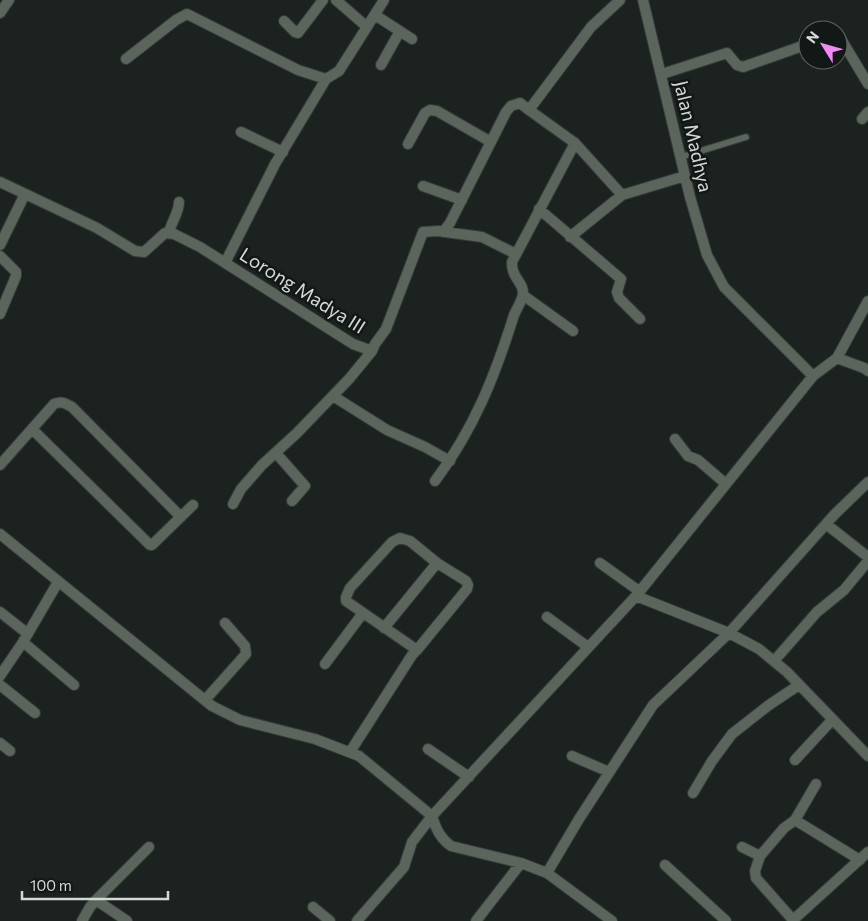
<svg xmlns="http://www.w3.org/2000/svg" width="868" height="921" viewBox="0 0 868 921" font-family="Commissioner,sans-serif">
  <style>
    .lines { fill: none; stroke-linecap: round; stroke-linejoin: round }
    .lane-casing { stroke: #353c3a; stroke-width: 8 }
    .street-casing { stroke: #353c3a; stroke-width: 12 }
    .lane { stroke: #5b655b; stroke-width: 5.5 }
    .street { stroke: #5b655b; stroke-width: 10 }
    .labels { text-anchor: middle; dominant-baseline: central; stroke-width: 5; stroke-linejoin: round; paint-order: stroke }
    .street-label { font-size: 19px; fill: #d4d9d7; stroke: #111816 }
  </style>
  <rect width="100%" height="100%" fill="#1b2220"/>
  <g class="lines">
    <g class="lane-casing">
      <path id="lane" d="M681,157L746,137"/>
    </g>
    <g class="street-casing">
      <path id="street" d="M336,0L367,27
        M643,0L690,197L707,255L724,287L813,376
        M0,13L9,0
        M375,15L412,39
        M284,21L295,32L298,33L323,0
        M838,34L868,84
        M126,59L176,20L187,14L298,70L326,79
        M381,65L400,31
        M662,74L727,53L737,65L743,67L808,44
        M326,79L339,71L384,0
        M529,110L575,143L622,195L685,176
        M862,119L868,112
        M241,132L283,152
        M408,144L425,113L430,110L437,111L491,142
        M0,182L97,228L135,251L144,252L165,233L174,234L200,247L353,344L372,351L375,344L386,329L423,232L438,231L482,237L516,254
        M423,186L462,200
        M539,209L621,279L617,292L619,298L640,319
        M443,232L450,223L506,112L511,106L520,103L529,110L591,27L620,0
        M169,233C171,222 179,213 179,202
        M570,237L622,195
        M0,245L25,194
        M0,256L16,272V276L0,314
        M225,263L275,164L326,79
        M523,295L573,331
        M837,358L868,301
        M333,396L387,430L425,447L450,461
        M32,429L150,545H152L193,505
        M675,439L688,456L698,460L726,484
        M276,453L305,486L292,501
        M0,465L54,404C62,401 65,403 72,407L181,517
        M435,481C474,429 495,376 514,315C517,308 522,301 523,294C524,282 511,278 512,262L575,143
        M233,504L241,489L262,465L297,433L349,379L372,351
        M826,524L868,557
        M0,534L212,706L240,720L315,739L359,756L432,816L636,596L813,376L837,358L864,368L868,371
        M600,563L639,591
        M636,596L729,633L759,649L787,672L868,756
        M0,612L28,634
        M547,617L588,647
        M384,628L437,563
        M23,642L74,685
        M774,661L817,612L844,590L868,561
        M325,664L363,613
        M0,676L23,642L58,582
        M0,685L35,713
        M205,700L246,654L245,646L225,623
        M0,743L10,751
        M428,749L469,777
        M350,752L412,655L417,650L467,589L468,585L466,581L437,563L410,541L400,538L392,542L350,588L346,597V601L417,650
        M572,756L609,772
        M795,760L832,720
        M693,793L712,761L732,734L769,705L799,685
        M432,816C436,829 440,838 451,846L521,863L547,873L612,921
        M795,820L860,860
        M742,847L760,856L755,871L756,878L793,920
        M760,856L784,828L795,820L816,784
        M665,865L726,921
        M547,873L579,819L653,705L729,633L834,515L868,482
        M96,900L127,921
        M313,907L330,921
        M82,921L90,907L96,900L149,847
        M357,921L404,867L412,842L432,816
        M476,921L521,863
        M792,921L868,852"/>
    </g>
    <use href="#lane" class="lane"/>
    <use href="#street" class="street"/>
  </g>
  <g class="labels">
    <g class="street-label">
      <text transform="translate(694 136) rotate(77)">Jalan Madhya</text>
      <text transform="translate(303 290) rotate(32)">Lorong Madya III</text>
    </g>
  </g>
  <g transform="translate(823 45) rotate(307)"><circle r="24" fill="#111816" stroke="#5f6563"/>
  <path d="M0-4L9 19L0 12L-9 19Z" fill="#f18af4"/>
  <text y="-8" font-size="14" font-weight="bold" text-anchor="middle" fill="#d4d9d7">N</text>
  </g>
  <path d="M22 891v8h146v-8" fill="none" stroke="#d4d9d7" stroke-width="2.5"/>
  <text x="30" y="891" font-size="15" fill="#d4d9d7" stroke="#111816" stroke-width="4" paint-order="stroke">100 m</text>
</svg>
